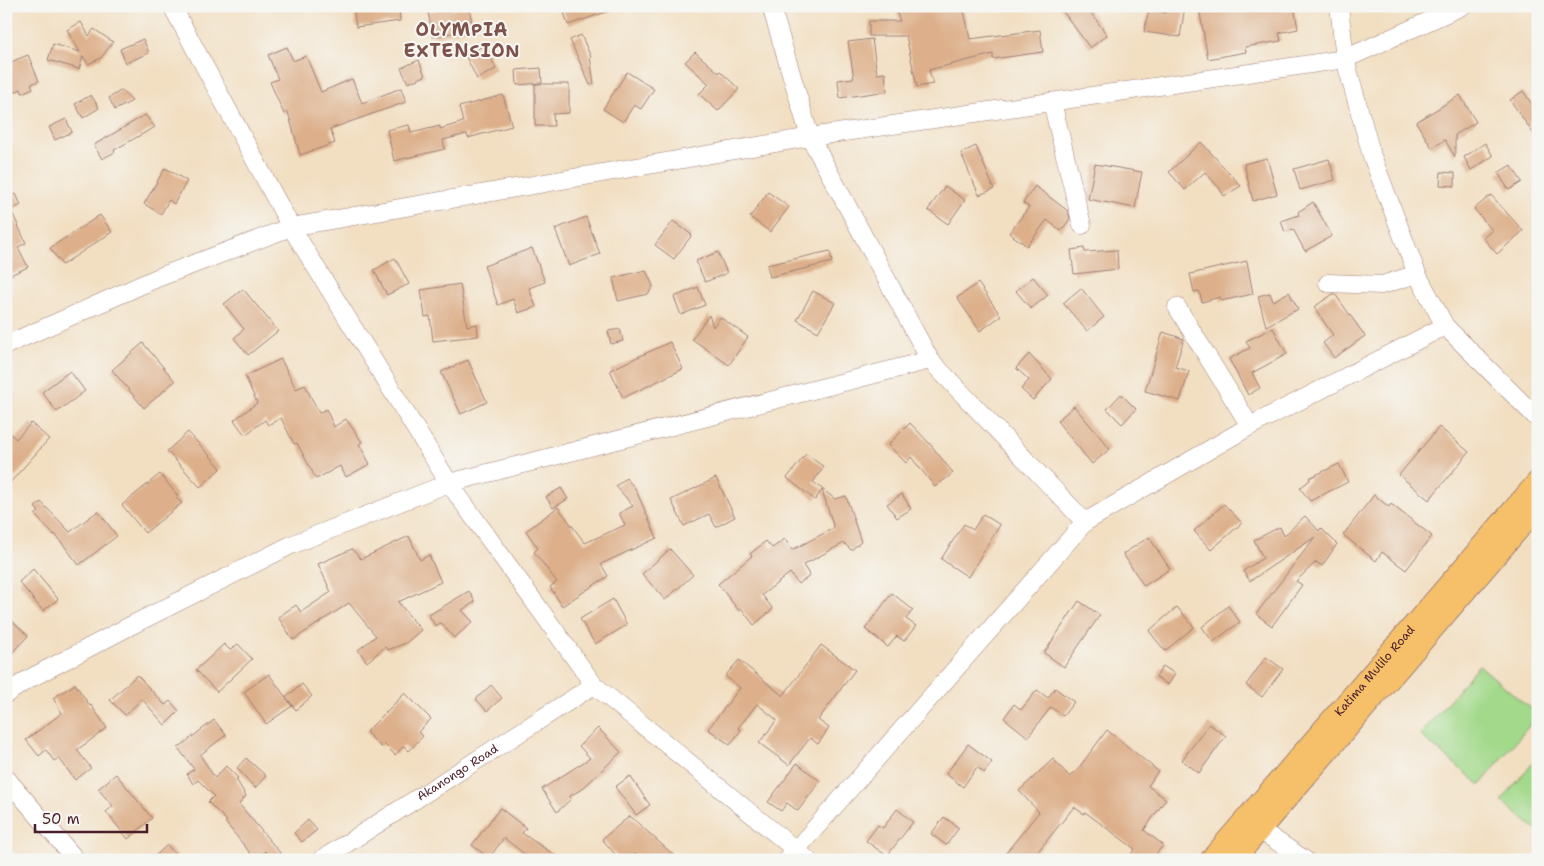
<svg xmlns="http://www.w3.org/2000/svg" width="1544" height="866" viewBox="0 0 1544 866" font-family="'Shantell Sans',sans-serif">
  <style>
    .green { fill: #a2d98a; stroke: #767c5a }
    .building { fill: #ddb08b }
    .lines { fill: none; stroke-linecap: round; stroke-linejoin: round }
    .minor-casing { stroke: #9e7f76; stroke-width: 19 }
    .major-casing { stroke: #9e7f76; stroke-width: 24 }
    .minor { stroke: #fff; stroke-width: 18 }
    .major { stroke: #f6c06b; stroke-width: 22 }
    .labels { text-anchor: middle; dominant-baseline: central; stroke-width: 4; stroke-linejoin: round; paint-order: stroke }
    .street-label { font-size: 12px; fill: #4a1f2b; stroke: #f6f6f2 }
    .district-label { font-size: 18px; font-weight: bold; letter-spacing: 1px; fill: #7d524d; stroke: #f6f6f2 }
  </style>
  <rect width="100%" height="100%" fill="#f6f6f2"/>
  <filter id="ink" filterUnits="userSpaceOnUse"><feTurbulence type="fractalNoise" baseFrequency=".02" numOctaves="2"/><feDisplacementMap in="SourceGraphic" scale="10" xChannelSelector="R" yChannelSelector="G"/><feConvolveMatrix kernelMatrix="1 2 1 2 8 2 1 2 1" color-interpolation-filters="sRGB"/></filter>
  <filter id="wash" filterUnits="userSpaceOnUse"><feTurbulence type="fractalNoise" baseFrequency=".0096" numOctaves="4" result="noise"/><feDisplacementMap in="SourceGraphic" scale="20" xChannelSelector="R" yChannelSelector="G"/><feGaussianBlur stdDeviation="1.12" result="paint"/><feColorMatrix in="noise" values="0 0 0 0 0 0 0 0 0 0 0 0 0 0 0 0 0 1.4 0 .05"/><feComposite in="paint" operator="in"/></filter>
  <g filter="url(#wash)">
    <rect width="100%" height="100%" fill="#f2dfc2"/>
    <path class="green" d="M1479,665L1538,715L1480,785L1420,735Z
      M1538,757V831L1501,801Z"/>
    <g id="blocks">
      <path class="building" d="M353,6H399L400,21L356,27Z
        M562,6H618V8L568,25Z
        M894,6H963L970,39L1040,30L1043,52L993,59V54L929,70L933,84L917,87L906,36H869V21H900Z
        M1059,6H1086L1107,35L1090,48Z
        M1168,6H1185L1180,37L1144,32L1149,10L1166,13Z
        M1208,6H1294L1298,29L1279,33L1281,41L1245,47L1246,52L1208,59L1199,8Z
        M451,7L452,10L469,7L473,28L433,37L428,12Z
        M81,22L89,36L94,29L113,42L101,58L88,64L83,56L79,69L48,60L53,44L80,52L67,30Z
        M581,35L591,57H590L594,84L590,85L570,40Z
        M143,39L149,53L126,63L120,49Z
        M872,39L877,74L885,73L887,91L840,98L838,80L854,78L848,42Z
        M485,45L496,69L477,79L465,55Z
        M287,47L293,61L306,56L321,92L352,79L362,103L401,88L406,102L330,129L335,143L300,155L288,112L284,114L270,82L278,79L268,55Z
        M695,52L719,73L720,71L739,89L718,111L699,94L709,84L685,62Z
        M28,55L39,81L31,84L33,88L22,93L21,89L6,96V64Z
        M419,60L425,76L408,83L401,68Z
        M541,68L542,83L517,85L516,70Z
        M627,72L654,89L641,109L634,105L623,122L603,109Z
        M535,84H569V113L553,114L554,126H535Z
        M122,90L132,101L115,110L109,98Z
        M1523,91L1538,113V140L1510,100Z
        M91,95L99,108L83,118L75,104Z
        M503,95L512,126L468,138L467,134L443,140L445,149L394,161L387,130L409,125L411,133L440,126V129L463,122L459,107Z
        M1460,95L1476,122L1455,135V157L1445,140L1432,148L1416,122Z
        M145,115L155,127L114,150L115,152L102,159L94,145Z
        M66,119L72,132L55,140L49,127Z
        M1201,142L1241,186L1224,196L1220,189L1205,172L1185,190L1169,172Z
        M1485,143L1493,156L1471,170L1464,157Z
        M976,146L994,189L979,195L961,153Z
        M1267,158L1277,194L1253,201L1244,164Z
        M1329,159L1335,180L1300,190L1294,169Z
        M1095,164L1142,172L1135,208L1088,199Z
        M1511,165L1522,182L1509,190L1498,173Z
        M165,168L187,181L174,204L169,200L161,214L144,204Z
        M1441,172L1455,173V186L1440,185Z
        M945,186L965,200L948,224L928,210Z
        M1035,186L1068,211L1070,219L1061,231L1047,220L1027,246L1009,233L1029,207L1023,203Z
        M768,192L789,207L770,232L750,217Z
        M16,194L21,205L11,210L26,243L18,247L28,267L6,277V199Z
        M1491,195L1523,231L1497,254L1483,238L1492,230L1474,209Z
        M1313,202L1332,236L1305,251L1293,229L1285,232L1281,221L1299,215L1298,212Z
        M100,215L112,232L62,265L50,248Z
        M586,217L600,254L569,266L555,229Z
        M673,221L692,235L674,259L655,245Z
        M532,248L545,282L529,288L536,307L518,313L513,299L498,305L484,266Z
        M1084,248L1085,252L1117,250L1118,269L1074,274L1071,250Z
        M830,251L832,262L770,277L767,265Z
        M718,252L727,273L705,282L696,261Z
        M395,258L409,284L387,295L374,270Z
        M1247,261L1253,294L1221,301L1220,297L1202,302L1199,291L1194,292L1190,274Z
        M646,270L653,286L648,294L618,301L613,278Z
        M1033,277L1048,295L1031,309L1016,291Z
        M978,283L1001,316L980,331L957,298Z
        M460,284L467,326L477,324L478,336L433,341L430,316L425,317L421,290Z
        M698,287L705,305L681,315L674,297Z
        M1081,288L1104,317L1087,331L1063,303Z
        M243,289L278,331L248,355L234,338L244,329L224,304Z
        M813,291L835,303L818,332L797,320Z
        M1289,292L1298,309L1266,326L1258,296L1270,293L1273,301Z
        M1333,294H1335L1365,336L1334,358L1323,343L1333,335L1314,307Z
        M709,315L713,327L720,317L748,337L729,365L692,339Z
        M1273,328L1287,354L1252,373L1260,388L1248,395L1229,359L1250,348L1246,341Z
        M620,329L623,341L611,344L608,331Z
        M1163,332L1184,339L1175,367L1189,371L1180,401L1145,391Z
        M670,342L683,369L623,398L610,370Z
        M143,343L175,381L144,408L112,370Z
        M1029,354L1052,379L1033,400L1021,389L1029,380L1016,368Z
        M281,359L296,389L305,385L319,413L326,409L334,427L346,419L362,442L359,444L370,464L346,477L340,466L316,479L297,443L294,444L281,418L268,425L265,420L245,435L234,420L257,403L245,376Z
        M468,360L487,402L461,414L441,372Z
        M70,371L85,391L57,412L42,392Z
        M1121,394L1136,409L1122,424L1107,409Z
        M1074,406L1110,449L1092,464L1057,421Z
        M31,423L49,439L6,487V430L16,439Z
        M910,423L931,445L953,473L935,487L911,457L906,463L888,445Z
        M1439,427L1469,452L1429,500L1399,475Z
        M188,432L221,468L200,487L167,451Z
        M806,454L824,467L813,482L835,499L846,496L861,542L851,550L844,543L803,565L810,576L798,584L790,573L762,595L773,609L754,625L741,608L739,611L718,584L752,556L750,554L766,541L772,548L785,539L792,550L834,528L822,490L815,500L787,478Z
        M1339,464L1348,482L1310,501L1300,488L1310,480L1309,478Z
        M160,474L178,496L176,498L182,503L145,533L122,505Z
        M626,478L635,488L657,538L601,564L608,576L562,606L550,587L557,582L534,552L538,548L526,531L558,507L585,543L625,525L619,513L633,506L616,486Z
        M716,478L735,517L716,527L709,514L684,526L671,500Z
        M561,488L568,499L553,508L546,497Z
        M902,494L911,509L897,518L887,504Z
        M1374,495L1389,507L1391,504L1432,536L1406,570L1382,552L1376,561L1343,535Z
        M41,502L70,532L98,511L117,536L79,565L55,534L54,535L35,515L39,512L35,507Z
        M1224,504L1242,523L1211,550L1194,531Z
        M983,514L1000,525L968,577L941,559L964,524L973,530Z
        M1305,516L1319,531L1321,528L1337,544L1322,566L1316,562L1296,581L1302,585L1272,626L1256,614L1315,537L1250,581L1243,571L1263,558L1254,540L1280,527L1284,536Z
        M409,536L420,560L429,555L441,582L398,602L421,630L406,643L388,650L385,647L367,662L358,650L376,636L349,603L293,640L278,617L296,605L301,612L331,592L318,564L352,549L361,559Z
        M1149,537L1170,569L1144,586L1123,554Z
        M670,549L693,575L665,600L642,574Z
        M33,569L58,599L43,611L19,582Z
        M469,591L475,602L462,610L473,622L454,638L441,623L435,626L429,615Z
        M892,593L913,610L906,619L916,626L904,641L897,636L888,647L865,629Z
        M613,599L627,625L595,644L580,619Z
        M1079,601L1100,615L1064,667L1044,653Z
        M1228,606L1240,622L1213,642L1202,627Z
        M1177,607L1194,627L1165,651L1149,631Z
        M6,615L28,636L6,659Z
        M224,644L230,650L238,644L252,659L217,692L196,670Z
        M821,645L855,670L818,720L829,728L818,744L810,738L789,765L759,743L777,720L757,704L738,728L741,730L730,745L708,729L740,688L725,676L739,660L783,696Z
        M1266,657L1283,669L1262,697L1246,685Z
        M1163,666L1175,674L1168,685L1156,677Z
        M269,674L292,706L266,724L244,692Z
        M137,675L165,705L170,701L179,711L165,725L142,699L125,715L110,700Z
        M75,684L90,706L91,705L107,728L77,750L91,768L75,780L59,758L54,761L46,750L39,756L26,740L62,713L53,698Z
        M302,684L312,696L296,710L286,697Z
        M491,685L502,698L487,711L476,699Z
        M1055,688L1074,702L1063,716L1051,707L1028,737L1004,718L1014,704L1021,710L1037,690L1048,698Z
        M405,693L431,719L418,732L423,736L409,751L404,746L395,755L384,744L381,747L366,732Z
        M214,720L226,735L200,755L215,778L226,766L238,778L236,779L246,796L239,804L286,860H270L265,851L255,859L225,822L227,821L208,802L214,796L198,780L193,784L187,774L194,769L178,748Z
        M1209,724L1226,736L1199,773L1182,760Z
        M598,728L621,752L582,789L570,796L571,799L557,812L542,789L590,758L579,746Z
        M1107,730L1158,771L1148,786L1166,799L1144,830L1163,845L1152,860H1127L1135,849L1085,812L1084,814L1074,807L1031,860H1000L1039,812L1019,791L1053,759L1070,777L1074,772L1075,773Z
        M968,744L992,762L984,773L977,767L963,787L946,774Z
        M246,758L266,776L255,788L237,768Z
        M797,763L820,781L798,811L787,803L781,811L768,802Z
        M116,774L152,818L128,839L106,812L113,806L98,789Z
        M630,776L650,805L636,815L615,787Z
        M500,808L526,828L522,833L562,860H532L504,838L489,858L472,845Z
        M897,809L913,822L887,856L866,841L878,825L883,828Z
        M630,816L679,860H641L635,854L631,860H620L602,839Z
        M944,817L959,828L946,845L931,834Z
        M308,820L317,830L302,842L294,833Z
        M167,845L181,860H151Z"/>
    </g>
  </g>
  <g filter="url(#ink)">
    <use href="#blocks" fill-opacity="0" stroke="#9e7f76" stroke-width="1"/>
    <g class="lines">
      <g class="minor-casing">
        <g id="minor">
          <path d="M172,6L291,227L449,483L594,685L808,860"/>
          <path d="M771,6L810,137L930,360L1085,522"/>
          <path d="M1339,6L1345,59L1372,156L1417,274L1445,326L1538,419"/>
          <path d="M1052,102L1082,225"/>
          <path d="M1328,283L1382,285L1417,274"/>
          <path d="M1177,307L1250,426"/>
          <path d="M6,345L157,278L291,227L810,137L1345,59L1462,6"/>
          <path d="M6,694L27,680L128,627L291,545L449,483L930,360"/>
          <path d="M6,778L76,860"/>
          <path d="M1260,830L1305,860"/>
          <path id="s1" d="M321,860L594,685"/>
          <path d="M787,860L1085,522L1250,426L1445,326"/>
        </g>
      </g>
      <g class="major-casing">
        <g id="major">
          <path id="s2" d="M1211,860L1538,482"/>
          <path d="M1233,860L1538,506"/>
        </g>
      </g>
      <use href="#minor" class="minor"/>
      <use href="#major" class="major"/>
    </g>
  </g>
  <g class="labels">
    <g class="street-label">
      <text stroke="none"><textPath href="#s2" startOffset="250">Katima Mulilo Road</textPath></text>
      <text stroke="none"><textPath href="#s1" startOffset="162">Akanongo Road</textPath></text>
    </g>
    <g class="district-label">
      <text x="462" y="30">OLYMPIA<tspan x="462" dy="21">EXTENSION</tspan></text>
    </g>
  </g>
  <rect width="1544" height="866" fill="none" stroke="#f6f6f2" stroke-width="25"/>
  <path d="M35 824v8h112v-8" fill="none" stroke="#4a1f2b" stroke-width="2.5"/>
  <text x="42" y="824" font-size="15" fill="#4a1f2b" stroke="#f6f6f2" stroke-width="4" paint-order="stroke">50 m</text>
</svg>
